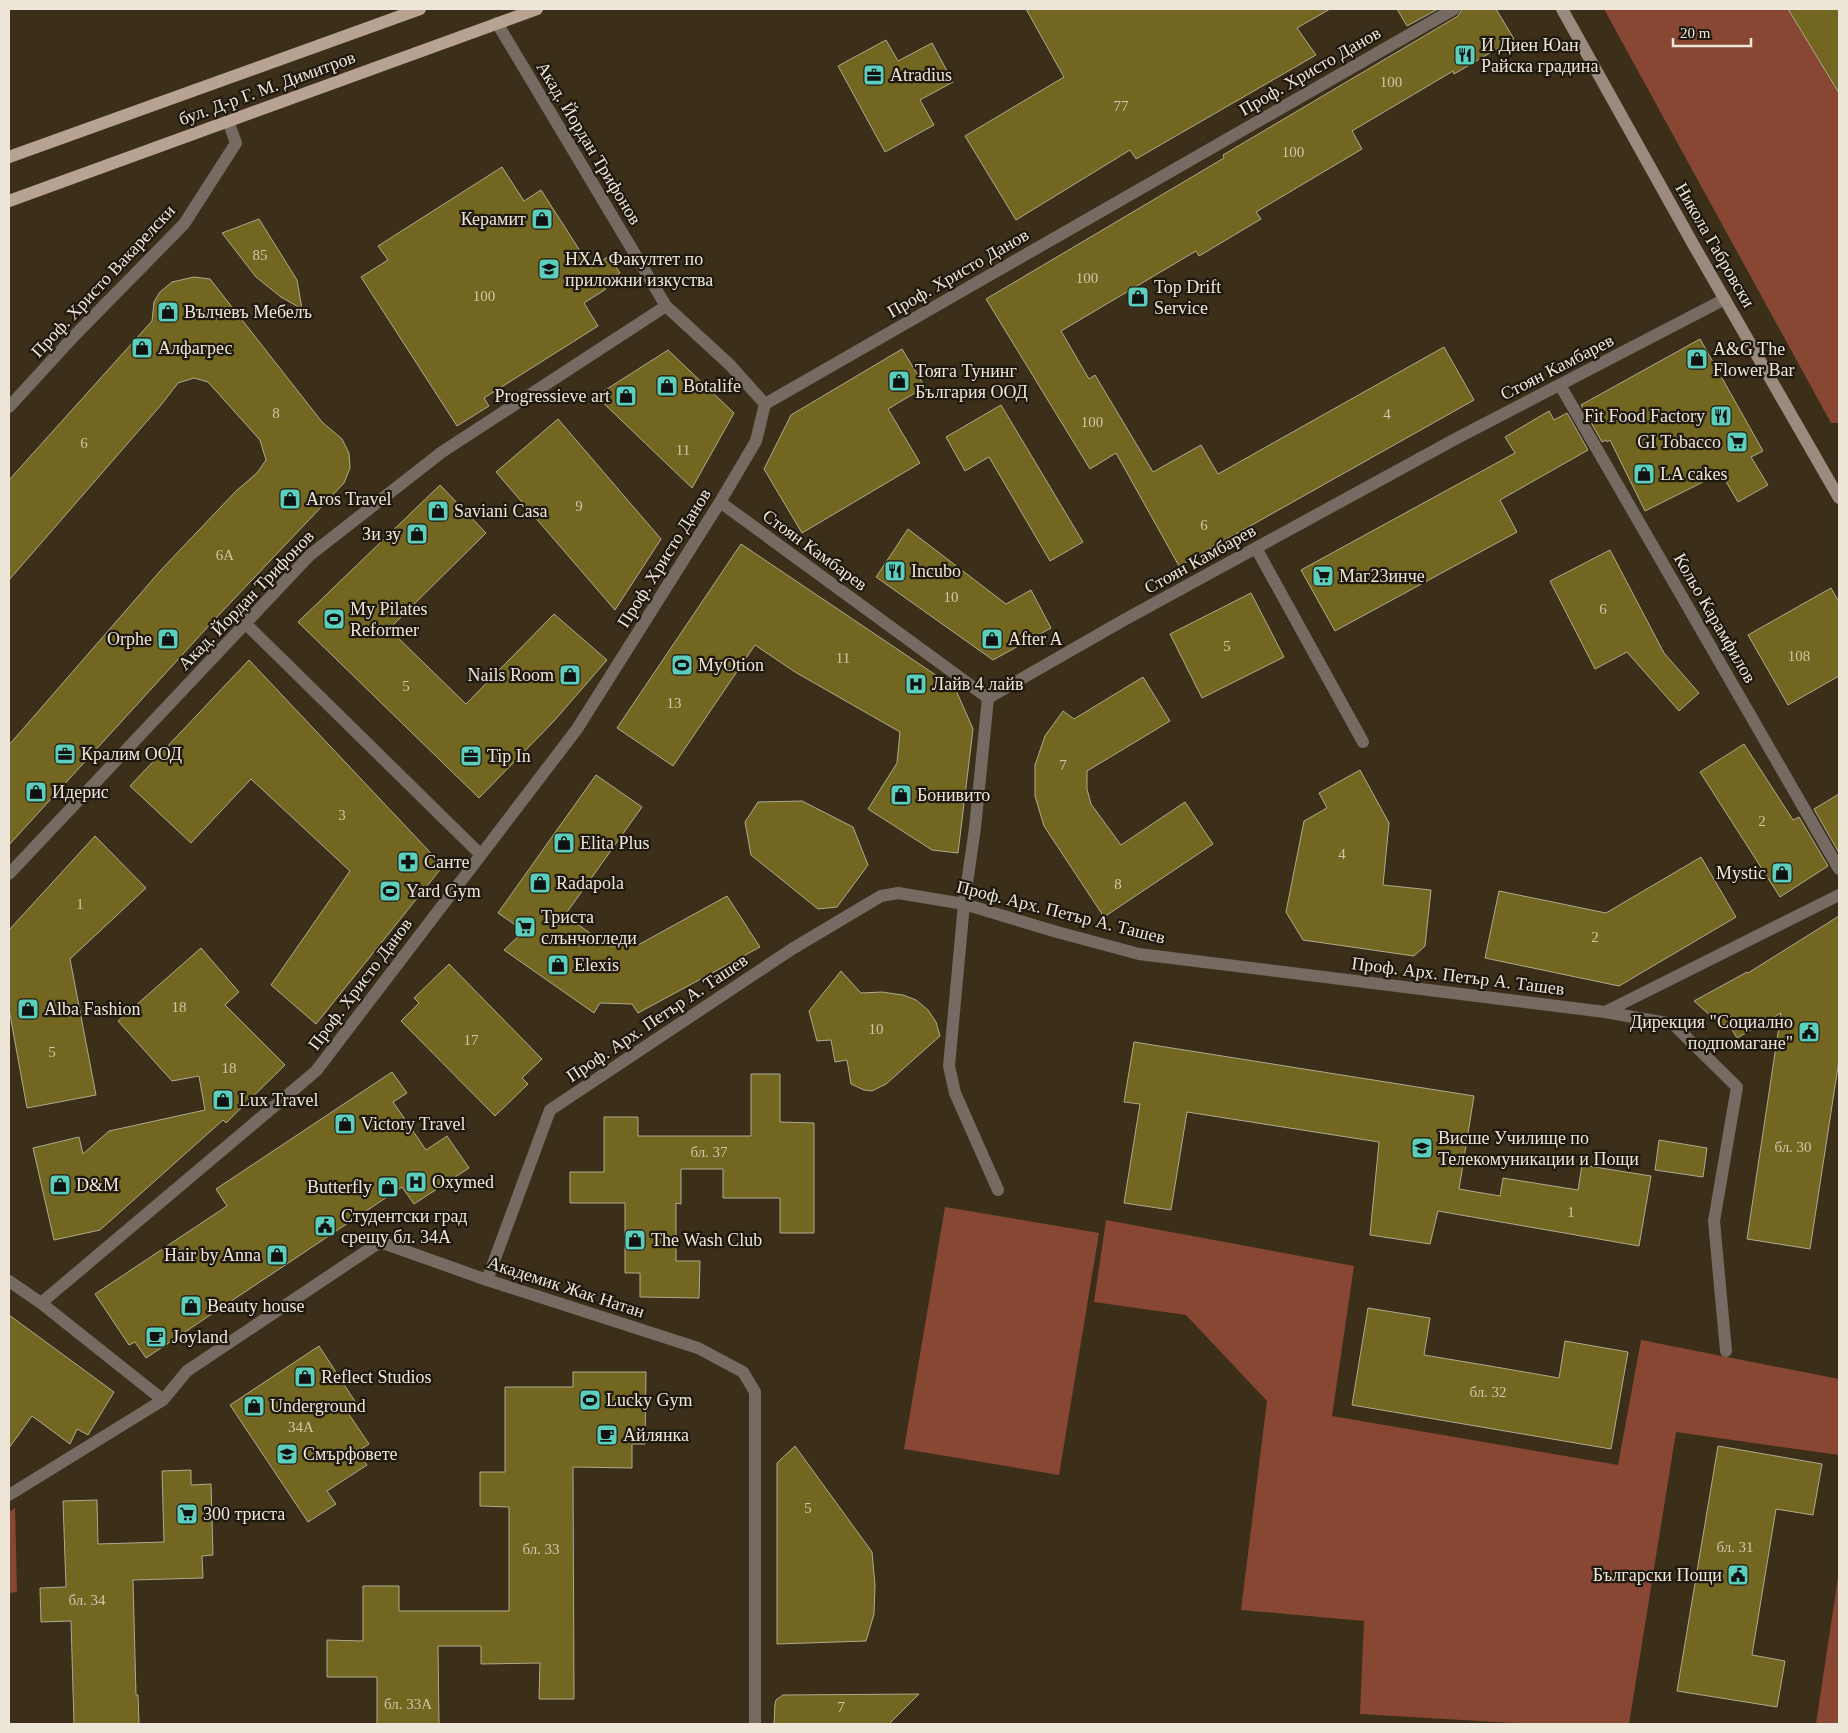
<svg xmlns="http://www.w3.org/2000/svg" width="1848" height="1733" viewBox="0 0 1848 1733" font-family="Georgia,serif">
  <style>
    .green { fill: #884732 }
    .building { fill: #726620; stroke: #afaa8e }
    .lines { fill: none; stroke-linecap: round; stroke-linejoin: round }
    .street { stroke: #756b63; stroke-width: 12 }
    .secondary { stroke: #9b8a7e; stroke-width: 12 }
    .primary { stroke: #b8a393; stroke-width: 12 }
    .labels { text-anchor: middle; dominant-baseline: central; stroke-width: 4.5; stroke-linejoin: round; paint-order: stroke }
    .number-label { font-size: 15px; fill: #cfc6ab }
    .poi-label { font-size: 18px; fill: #eee6d9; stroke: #1e180f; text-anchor: start }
    .street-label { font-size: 18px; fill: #eee6d9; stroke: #1e180f }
  </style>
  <rect width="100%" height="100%" fill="#3c2f19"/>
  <path class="green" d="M1604,9H1788L1839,93V423H1831Z
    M945,1207L1099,1233L1059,1475L904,1449Z
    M1106,1220L1354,1266L1332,1416L1618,1465L1641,1340L1839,1379V1455L1676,1432L1629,1724H1532L1360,1714L1364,1621L1241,1610L1267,1401L1186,1315L1094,1302Z
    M15,1508L17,1592L9,1593V1512Z
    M1839,1571V1724H1816Z"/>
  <path class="building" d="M1026,9H1330L1297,28L1316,55L1136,159L1130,150L1016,220L965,136L1064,77Z
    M1397,9H1438L1407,26Z
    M1462,9H1496L1514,39L1454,74L1453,71L1352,131L1362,149L1256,212L1261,219L1199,256L1196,251L1061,331L1089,379L1095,375L1153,472L1201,445L1218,474L1444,347L1474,400L1179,566L1116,453L1090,469L986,299L1224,158L1223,155L1458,16Z
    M1788,9H1839V93Z
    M886,40L898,61L932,43L953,82L920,100L934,125L885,152L838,66Z
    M502,167L524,201L541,190L591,268L609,256L620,273L603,283L606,289L584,303L598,326L484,398L489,406L457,426L361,277L388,260L378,246Z
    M259,219L297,280L302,309L281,297L256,277L222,233Z
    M194,277L210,279L322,422L342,439L349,453L350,468L344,483L214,620L9,845V745L161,570L236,491L257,473L266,460L260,440L208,382L194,378L178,383L161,405L9,580V480L152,321L154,302L160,292L172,282Z
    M1700,339L1763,451L1751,457L1768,485L1738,502L1721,473L1645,511L1610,440L1607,442L1606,440L1602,442L1581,405Z
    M902,349L925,387L888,409L920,463L802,533L764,469L791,415Z
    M668,350L734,413L692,488L596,396Z
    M1001,405L1083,542L1050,561L989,457L965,471L946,437Z
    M1549,411L1554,420L1567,413L1588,450L1500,500L1517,532L1335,631L1301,570L1515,453L1505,437Z
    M558,419L661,539L615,610L496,472Z
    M440,485L486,533L389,629L466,704L554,614L607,660L554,721L479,798L298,622Z
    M908,529L1006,604L1031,590L1051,628L993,660L876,577Z
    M741,544L955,688L973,729L958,853L932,850L868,809L897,763L900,732L795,672L755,645L673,766L617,728Z
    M1610,550L1664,653L1699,693L1679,711L1627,652L1595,669L1550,581Z
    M1831,588L1839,602V676L1788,705L1748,635Z
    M1251,593L1284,657L1202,698L1170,634Z
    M249,660L443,866L316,1024L271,985L350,871L251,779L191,843L130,786Z
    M1143,677L1170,721L1087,771V789L1091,804L1121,845L1185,802L1213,844L1104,917L1044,826L1035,796V765L1045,736L1063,711L1074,719Z
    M1744,744L1793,820L1799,817L1828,866L1780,897L1700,772Z
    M1360,770L1389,823L1383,885L1431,890L1425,946L1414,956L1303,940L1286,912L1304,821L1327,808L1319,793Z
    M596,775L642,807L565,915L608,946L638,945L727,896L760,947L638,1013L632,1004L600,1003L594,1013L504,950L524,931L498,913Z
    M1839,794V853L1814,809Z
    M802,801L853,827L868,865L837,907L818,909L751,855L745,822L758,802Z
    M95,836L146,888L70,959L96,1095L27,1108L9,1009V930Z
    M1701,857L1736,917L1619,986L1485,958L1499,891L1606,913Z
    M1839,916V1060L1810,1249L1747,1239L1781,1013L1737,1038L1728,1023L1722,1026L1694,1001L1747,972L1748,973Z
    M201,948L239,992L225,1005L285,1065L226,1123L223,1120L100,1230L54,1240L33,1148L79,1137L83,1154L109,1131L205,1110L199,1076L172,1081L118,1021Z
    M449,964L542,1059L522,1078L528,1084L495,1116L401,1021L419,1003L414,998Z
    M841,971L861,993L882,992L903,995L916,1000L928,1010L936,1022L940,1036L886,1084L872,1091L864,1090L851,1084L847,1060L835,1062L831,1040L817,1041L809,1011Z
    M1134,1042L1474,1096L1459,1189L1500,1196L1503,1178L1578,1190L1582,1165L1651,1176L1639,1246L1438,1211L1430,1244L1370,1235L1379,1142L1187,1112L1171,1210L1124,1203L1140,1104L1124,1102Z
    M392,1072L407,1093L393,1102L426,1150L447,1136L469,1168L414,1204L402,1187L146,1358L135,1342L129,1345L95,1294L227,1206L216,1189Z
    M751,1074H780V1122L814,1123V1233H780V1198H723V1169H681V1204L676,1203V1261H700L699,1298L640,1297V1273H625V1203H570V1172H604V1117H638V1136H751Z
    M1659,1140L1707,1148L1703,1177L1655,1170Z
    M1368,1308L1430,1318L1424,1355L1490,1366L1559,1378L1565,1341L1628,1352L1611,1449L1352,1405Z
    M9,1315L114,1392L88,1435L77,1429L70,1444L32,1416L9,1448Z
    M319,1346L356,1403L346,1410L369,1444L358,1451L367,1465L327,1491L336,1504L308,1522L230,1405Z
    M573,1372H646L645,1444H632V1468L573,1467L574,1699H539L540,1663L481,1664V1646H438L439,1724H377V1677H327V1640L363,1641V1586H399V1611H509V1507L480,1506V1472H505V1387H573Z
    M795,1446L872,1552L875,1585L874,1614L866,1641L777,1644V1463Z
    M1718,1446L1822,1464L1813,1515L1776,1509L1752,1655L1785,1661L1777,1707L1677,1691Z
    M191,1470V1485L211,1484L213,1555L202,1556L203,1578L133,1580L136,1695H138L139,1724H74L71,1621L41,1622L40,1588L66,1587L63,1501L97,1500L98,1544L164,1542L162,1471Z
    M919,1694L889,1724H774L775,1704L776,1700L783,1695Z"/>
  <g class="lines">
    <path class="street" d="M497,23L666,306L730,365L765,404
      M1560,385L1839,869
      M9,407L75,335L184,224L236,143L228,121
      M720,502L988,698L1124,620L1459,437L1725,299
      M1256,548L1363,742
      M245,623L481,855
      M988,698L975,828L964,904L949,1066L955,1093L998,1190
      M9,874L310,555L442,452L666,306
      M1605,1012L1839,895
      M487,1280L550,1110L792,949L881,896L898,893L964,904L1057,932L1139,954L1605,1012L1673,1024L1737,1087L1714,1221L1726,1351
      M9,1281L41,1303L163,1400
      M41,1303L316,1071L577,729L720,502L756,441L765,404L1454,9
      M9,1495L163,1400L187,1371L380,1242L487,1280L698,1348L743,1372L755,1392V1724"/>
    <path class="secondary" d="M1562,9L1693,244L1839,498"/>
    <path class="primary" d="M9,157L420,9
      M9,201L537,9"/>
  </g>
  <defs>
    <g id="restaurant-square" transform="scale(1.125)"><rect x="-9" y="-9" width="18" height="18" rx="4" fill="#5bcebc" stroke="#1e180f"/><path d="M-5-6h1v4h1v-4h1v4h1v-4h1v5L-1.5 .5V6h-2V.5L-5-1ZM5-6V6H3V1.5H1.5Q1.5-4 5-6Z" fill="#111"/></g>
    <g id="office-square" transform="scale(1.125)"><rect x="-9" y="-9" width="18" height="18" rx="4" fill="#5bcebc" stroke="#1e180f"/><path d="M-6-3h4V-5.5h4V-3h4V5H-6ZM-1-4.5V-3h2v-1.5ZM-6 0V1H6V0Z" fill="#111"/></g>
    <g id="shop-square" transform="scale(1.125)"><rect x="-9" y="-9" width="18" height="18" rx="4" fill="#5bcebc" stroke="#1e180f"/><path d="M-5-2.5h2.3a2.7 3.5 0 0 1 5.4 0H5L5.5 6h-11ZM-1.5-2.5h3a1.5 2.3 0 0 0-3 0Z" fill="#111"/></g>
    <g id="university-square" transform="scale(1.125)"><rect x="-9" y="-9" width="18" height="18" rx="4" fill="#5bcebc" stroke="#1e180f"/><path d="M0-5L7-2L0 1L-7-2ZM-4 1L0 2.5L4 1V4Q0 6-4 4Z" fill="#111"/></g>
    <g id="supermarket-square" transform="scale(1.125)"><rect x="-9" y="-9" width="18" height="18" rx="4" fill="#5bcebc" stroke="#1e180f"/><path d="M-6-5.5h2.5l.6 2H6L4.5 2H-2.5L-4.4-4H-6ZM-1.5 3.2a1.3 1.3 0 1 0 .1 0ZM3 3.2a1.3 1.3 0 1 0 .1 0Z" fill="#111"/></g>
    <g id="stadium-square" transform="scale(1.125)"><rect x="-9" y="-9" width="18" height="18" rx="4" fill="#5bcebc" stroke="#1e180f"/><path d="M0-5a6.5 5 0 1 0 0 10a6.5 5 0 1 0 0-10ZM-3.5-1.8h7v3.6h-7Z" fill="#111"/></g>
    <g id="hospital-square" transform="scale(1.125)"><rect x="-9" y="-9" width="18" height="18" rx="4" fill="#5bcebc" stroke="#1e180f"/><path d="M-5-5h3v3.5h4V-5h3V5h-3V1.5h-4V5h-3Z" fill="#111"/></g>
    <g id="pharmacy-square" transform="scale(1.125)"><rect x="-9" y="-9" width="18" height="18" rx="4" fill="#5bcebc" stroke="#1e180f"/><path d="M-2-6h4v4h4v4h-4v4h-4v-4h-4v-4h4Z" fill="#111"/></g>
    <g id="civic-square" transform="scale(1.125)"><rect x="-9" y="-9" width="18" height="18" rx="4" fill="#5bcebc" stroke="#1e180f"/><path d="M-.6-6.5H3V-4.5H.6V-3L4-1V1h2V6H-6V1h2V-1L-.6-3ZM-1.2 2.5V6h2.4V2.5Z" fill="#111"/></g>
    <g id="cafe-square" transform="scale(1.125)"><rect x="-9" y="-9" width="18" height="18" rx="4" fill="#5bcebc" stroke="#1e180f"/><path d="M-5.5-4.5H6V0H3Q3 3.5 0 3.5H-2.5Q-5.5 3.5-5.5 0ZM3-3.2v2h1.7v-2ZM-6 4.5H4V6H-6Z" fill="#111"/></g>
    <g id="school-square" transform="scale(1.125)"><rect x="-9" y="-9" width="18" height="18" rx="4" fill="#5bcebc" stroke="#1e180f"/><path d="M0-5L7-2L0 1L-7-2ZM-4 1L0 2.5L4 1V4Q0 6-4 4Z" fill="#111"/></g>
  </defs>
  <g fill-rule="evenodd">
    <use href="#restaurant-square" x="1465" y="55"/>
    <use href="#office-square" x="874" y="75"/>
    <use href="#shop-square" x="542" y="219"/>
    <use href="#university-square" x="549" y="269"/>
    <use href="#shop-square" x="1138" y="297"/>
    <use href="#shop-square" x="168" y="312"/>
    <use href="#shop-square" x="142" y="348"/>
    <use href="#shop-square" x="1697" y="359"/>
    <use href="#shop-square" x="899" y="381"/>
    <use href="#shop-square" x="667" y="386"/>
    <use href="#shop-square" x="626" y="396"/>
    <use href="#restaurant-square" x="1721" y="416"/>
    <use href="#supermarket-square" x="1737" y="442"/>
    <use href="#shop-square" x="1644" y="474"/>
    <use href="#shop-square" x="290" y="499"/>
    <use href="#shop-square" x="438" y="511"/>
    <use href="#shop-square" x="417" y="534"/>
    <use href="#restaurant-square" x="895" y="571"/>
    <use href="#supermarket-square" x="1323" y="576"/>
    <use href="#stadium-square" x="334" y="619"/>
    <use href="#shop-square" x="168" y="639"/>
    <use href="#shop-square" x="992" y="639"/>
    <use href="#stadium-square" x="682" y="665"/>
    <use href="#shop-square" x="570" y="675"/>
    <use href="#hospital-square" x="916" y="684"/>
    <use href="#office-square" x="65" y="754"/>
    <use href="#office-square" x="471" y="756"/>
    <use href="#shop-square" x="36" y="792"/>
    <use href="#shop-square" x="901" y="795"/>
    <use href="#shop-square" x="564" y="843"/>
    <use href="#pharmacy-square" x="408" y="862"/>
    <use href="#shop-square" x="1782" y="873"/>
    <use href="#shop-square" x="540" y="883"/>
    <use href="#stadium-square" x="390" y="891"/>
    <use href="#supermarket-square" x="525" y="927"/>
    <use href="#shop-square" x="558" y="965"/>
    <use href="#shop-square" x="28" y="1009"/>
    <use href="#civic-square" x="1809" y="1032"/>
    <use href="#shop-square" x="223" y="1100"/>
    <use href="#shop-square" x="345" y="1124"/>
    <use href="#university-square" x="1422" y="1148"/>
    <use href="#hospital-square" x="416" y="1182"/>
    <use href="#shop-square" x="60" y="1185"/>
    <use href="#shop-square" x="388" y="1187"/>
    <use href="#civic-square" x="325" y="1226"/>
    <use href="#shop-square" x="635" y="1240"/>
    <use href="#shop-square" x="277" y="1255"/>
    <use href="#shop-square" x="191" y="1306"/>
    <use href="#cafe-square" x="156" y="1337"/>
    <use href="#shop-square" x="305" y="1377"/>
    <use href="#stadium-square" x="590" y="1400"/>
    <use href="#shop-square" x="254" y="1406"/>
    <use href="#cafe-square" x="607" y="1435"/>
    <use href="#school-square" x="287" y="1454"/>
    <use href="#supermarket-square" x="187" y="1514"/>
    <use href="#civic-square" x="1738" y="1575"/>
  </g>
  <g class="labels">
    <g class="number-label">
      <text x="1391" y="82">100</text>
      <text x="1121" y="106">77</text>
      <text x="1293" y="152">100</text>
      <text x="260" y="255">85</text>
      <text x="1087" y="278">100</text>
      <text x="484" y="296">100</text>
      <text x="276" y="413">8</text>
      <text x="1387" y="414">4</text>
      <text x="1092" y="422">100</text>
      <text x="84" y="443">6</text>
      <text x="683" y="450">11</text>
      <text x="579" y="506">9</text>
      <text x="1204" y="525">6</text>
      <text x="225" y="555">6А</text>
      <text x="951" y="597">10</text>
      <text x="1603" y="609">6</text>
      <text x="1227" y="646">5</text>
      <text x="1799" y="656">108</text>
      <text x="843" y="658">11</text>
      <text x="406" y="686">5</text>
      <text x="674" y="703">13</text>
      <text x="1063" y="765">7</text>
      <text x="342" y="815">3</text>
      <text x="1762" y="821">2</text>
      <text x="1342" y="854">4</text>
      <text x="1118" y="884">8</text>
      <text x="80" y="904">1</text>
      <text x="1595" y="937">2</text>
      <text x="179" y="1007">18</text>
      <text x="876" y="1029">10</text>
      <text x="471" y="1040">17</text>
      <text x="52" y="1052">5</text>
      <text x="229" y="1068">18</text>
      <text x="1793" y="1147">бл. 30</text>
      <text x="709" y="1152">бл. 37</text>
      <text x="1571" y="1212">1</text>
      <text x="1488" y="1392">бл. 32</text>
      <text x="301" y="1427">34A</text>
      <text x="808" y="1508">5</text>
      <text x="1735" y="1547">бл. 31</text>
      <text x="541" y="1549">бл. 33</text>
      <text x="87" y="1600">бл. 34</text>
      <text x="408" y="1704">бл. 33А</text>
      <text x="841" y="1707">7</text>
    </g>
    <g class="poi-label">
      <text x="1481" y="45">И Диен Юан<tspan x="1481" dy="21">Райска градина</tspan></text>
      <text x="890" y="75">Atradius</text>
      <text x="526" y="219" text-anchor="end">Керамит</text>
      <text x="565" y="259">НХА Факултет по<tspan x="565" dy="21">приложни изкуства</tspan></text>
      <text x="1154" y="287">Top Drift<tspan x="1154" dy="21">Service</tspan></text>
      <text x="184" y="312">Вълчевъ Мебелъ</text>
      <text x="158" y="348">Алфагрес</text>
      <text x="1713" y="349">A&amp;G The<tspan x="1713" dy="21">Flower Bar</tspan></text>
      <text x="915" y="371">Тояга Тунинг<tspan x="915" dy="21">България ООД</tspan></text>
      <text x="683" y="386">Botalife</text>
      <text x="610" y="396" text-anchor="end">Progressieve art</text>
      <text x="1705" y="416" text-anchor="end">Fit Food Factory</text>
      <text x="1721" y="442" text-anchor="end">GI Tobacco</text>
      <text x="1660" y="474">LA cakes</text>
      <text x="306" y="499">Aros Travel</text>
      <text x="454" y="511">Saviani Casa</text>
      <text x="401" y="534" text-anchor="end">Зи зу</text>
      <text x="911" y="571">Incubo</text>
      <text x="1339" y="576">Маг23инче</text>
      <text x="350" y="609">My Pilates<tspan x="350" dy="21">Reformer</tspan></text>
      <text x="152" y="639" text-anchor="end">Orphe</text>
      <text x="1008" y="639">After A</text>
      <text x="698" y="665">MyOtion</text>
      <text x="554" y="675" text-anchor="end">Nails Room</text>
      <text x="932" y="684">Лайв 4 лайв</text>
      <text x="81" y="754">Кралим ООД</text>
      <text x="487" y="756">Tip In</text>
      <text x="52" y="792">Идерис</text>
      <text x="917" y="795">Бонивито</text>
      <text x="580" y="843">Elita Plus</text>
      <text x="424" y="862">Санте</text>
      <text x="1766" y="873" text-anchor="end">Mystic</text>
      <text x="556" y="883">Radapola</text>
      <text x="406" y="891">Yard Gym</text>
      <text x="541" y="917">Триста<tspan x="541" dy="21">слънчогледи</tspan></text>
      <text x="574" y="965">Elexis</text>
      <text x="44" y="1009">Alba Fashion</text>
      <text x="1793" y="1022" text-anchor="end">Дирекция "Социално<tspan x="1793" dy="21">подпомагане"</tspan></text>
      <text x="239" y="1100">Lux Travel</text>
      <text x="361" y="1124">Victory Travel</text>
      <text x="1438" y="1138">Висше Училище по<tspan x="1438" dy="21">Телекомуникации и Пощи</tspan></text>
      <text x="432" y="1182">Oxymed</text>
      <text x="76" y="1185">D&amp;M</text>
      <text x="372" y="1187" text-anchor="end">Butterfly</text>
      <text x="341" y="1216">Студентски град<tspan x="341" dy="21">срещу бл. 34А</tspan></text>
      <text x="651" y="1240">The Wash Club</text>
      <text x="261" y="1255" text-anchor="end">Hair by Anna</text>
      <text x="207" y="1306">Beauty house</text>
      <text x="172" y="1337">Joyland</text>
      <text x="321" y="1377">Reflect Studios</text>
      <text x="606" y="1400">Lucky Gym</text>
      <text x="270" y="1406">Underground</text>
      <text x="623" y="1435">Айлянка</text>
      <text x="303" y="1454">Смърфовете</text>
      <text x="203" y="1514">300 триста</text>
      <text x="1722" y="1575" text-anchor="end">Български Пощи</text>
    </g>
    <g class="street-label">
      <text transform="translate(1310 71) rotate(-30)">Проф. Христо Данов</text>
      <text transform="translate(267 88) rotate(-20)">бул. Д-р Г. М. Димитров</text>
      <text transform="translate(589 143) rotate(59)">Акад. Йордан Трифонов</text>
      <text transform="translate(1715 245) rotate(60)">Никола Габровски</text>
      <text transform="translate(958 273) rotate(-30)">Проф. Христо Данов</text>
      <text transform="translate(103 281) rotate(-47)">Проф. Христо Вакарелски</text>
      <text transform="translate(1557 367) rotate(-27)">Стоян Камбарев</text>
      <text transform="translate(815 550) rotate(36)">Стоян Камбарев</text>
      <text transform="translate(664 558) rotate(-58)">Проф. Христо Данов</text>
      <text transform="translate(1200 559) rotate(-29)">Стоян Камбарев</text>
      <text transform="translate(246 600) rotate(-46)">Акад. Йордан Трифонов</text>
      <text transform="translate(1715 618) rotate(60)">Кольо Карамфилов</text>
      <text transform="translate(1061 912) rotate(14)">Проф. Арх. Петър А. Ташев</text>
      <text transform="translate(1458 976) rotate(7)">Проф. Арх. Петър А. Ташев</text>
      <text transform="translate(360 984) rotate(-53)">Проф. Христо Данов</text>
      <text transform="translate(657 1018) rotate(-34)">Проф. Арх. Петър А. Ташев</text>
      <text transform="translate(566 1287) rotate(18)">Академик Жак Натан</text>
    </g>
  </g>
  <rect width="1848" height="1733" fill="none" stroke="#eee6d9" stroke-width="20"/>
  <path d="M1673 38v8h78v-8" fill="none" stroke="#eee6d9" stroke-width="2.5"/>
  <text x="1680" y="38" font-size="15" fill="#eee6d9" stroke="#1e180f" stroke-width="4" paint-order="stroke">20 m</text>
</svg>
